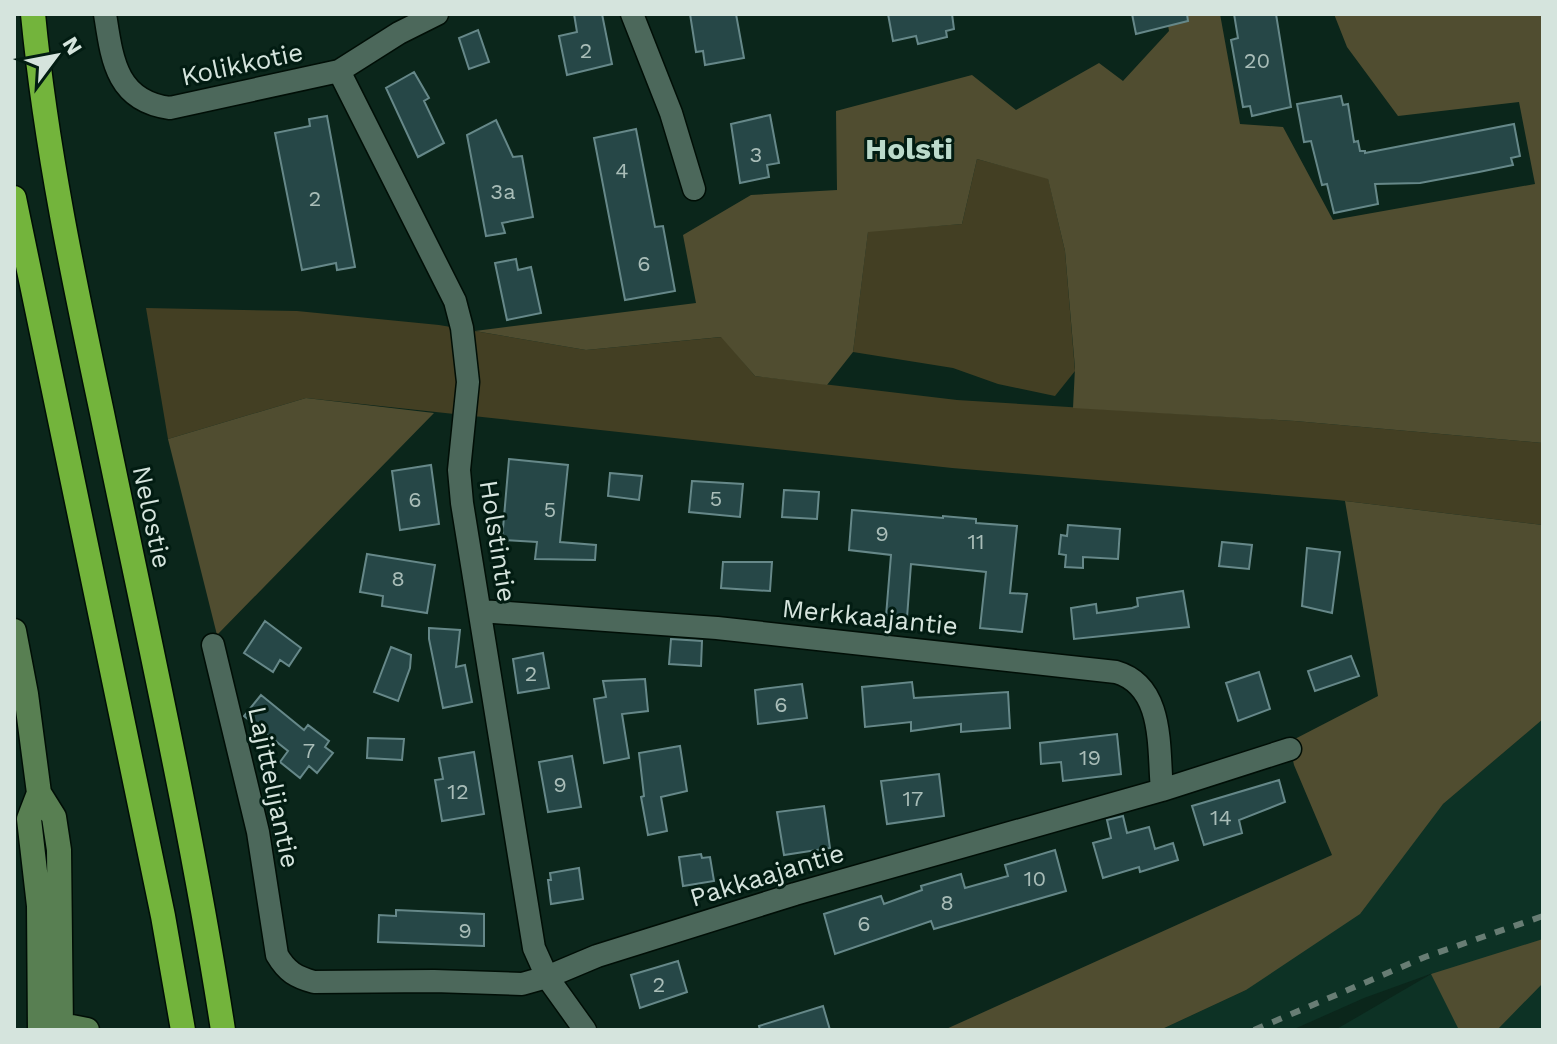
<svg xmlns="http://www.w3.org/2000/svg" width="1557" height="1044" viewBox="0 0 1557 1044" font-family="'Work Sans',sans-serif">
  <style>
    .built { fill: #0d3225 }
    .green { fill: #433f23 }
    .forest { fill: #504d30 }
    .building { fill: #264747; stroke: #668889; stroke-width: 2 }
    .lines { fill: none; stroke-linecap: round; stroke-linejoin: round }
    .street-casing { stroke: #000e06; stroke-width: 25 }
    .secondary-casing { stroke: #000e06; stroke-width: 27 }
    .highway-casing { stroke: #000e06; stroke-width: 27 }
    .street { stroke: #4c685b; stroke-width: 22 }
    .secondary { stroke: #587f52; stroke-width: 24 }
    .highway { stroke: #73b43c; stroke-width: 24 }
    .rail { stroke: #687d74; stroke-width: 6; stroke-dasharray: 10 10; stroke-linecap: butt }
    .labels { text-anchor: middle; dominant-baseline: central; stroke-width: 6; stroke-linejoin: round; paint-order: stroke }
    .number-label { font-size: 22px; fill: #a9bdb8 }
    .street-label { font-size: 26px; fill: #d5e4dd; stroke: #021c12 }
    .quarter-label { font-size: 30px; font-weight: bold; fill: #bbdacb; stroke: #021c12 }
  </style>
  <rect width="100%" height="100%" fill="#0b261b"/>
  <path class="built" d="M1543,719V1030H1335L1433,973L1364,998L1292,1030H1160L1246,990L1444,803Z"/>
  <path class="green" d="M977,159L1048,178L1065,251L1075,371L1055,396L998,384L953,368L853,352L868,231L962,224Z
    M146,308L297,311L439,325L586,350L722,337L755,376L957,400L1295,421L1543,443V525L1337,500L952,468L306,398L168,439Z"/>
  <path class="forest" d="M1166,14H1220L1240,124L1283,127L1333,220L1535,184L1519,102L1398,116L1347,47L1334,14H1543V443L1295,421L1073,408L1075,368L1065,251L1048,179L977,159L962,224L868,232L853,352L827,385L755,376L721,337L586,350L475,331L696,303L683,235L751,195L837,190L836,111L972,75L1016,110L1099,63L1123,81L1169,31Z
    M306,398L434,413L217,635L168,439Z
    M1345,501L1543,525V719L1443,804L1360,914L1246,990L1160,1030H944L1332,855L1294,765L1289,742L1378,696Z
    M1543,939V983L1497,1030H1459L1431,974Z"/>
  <path class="building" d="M574,14H602L612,64L567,75L559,36L577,32Z
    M690,14H736L744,58L705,65L703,51L696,52Z
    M888,14H952L954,29L946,31L947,37L918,44L916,36L893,41Z
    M1132,14H1187L1188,21L1136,34Z
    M1234,14H1276L1291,107L1252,116L1250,106L1243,107L1231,40L1238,38Z
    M478,30L489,62L469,69L459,38Z
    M414,72L429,98L424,101L444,143L418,157L386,88Z
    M1341,96L1343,105L1348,104L1354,142L1358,141L1360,151H1365V153L1514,124L1520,156L1511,158L1513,165L1479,172L1420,183L1375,184L1378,204L1334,213L1327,184L1322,185L1311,141L1304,142L1297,104Z
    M770,115L779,163L767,165L769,177L740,183L731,124Z
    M327,116L355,267L337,270L336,263L302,270L275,133L310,126L309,119Z
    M496,120L513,157L522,156L533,217L502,223L505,233L486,236L467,135Z
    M636,129L655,227L663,226L675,291L625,300L594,138Z
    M516,259L518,270L531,267L541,313L507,320L495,263Z
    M509,459L568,465L560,542L596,545L595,560L535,559L537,542L502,540Z
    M431,465L439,524L400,530L392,471Z
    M610,473L642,476L639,500L608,496Z
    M692,481L743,484L740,517L689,512Z
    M784,490L819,492L817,519L782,517Z
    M852,510L943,518V516L976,519V523L1017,526L1010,593L1027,594L1022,632L980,628L986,572L911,564L907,618L886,616L891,555L849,550Z
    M1068,525L1120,529L1118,559L1083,557V568L1065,567L1066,555L1059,554L1061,535L1067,536Z
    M1222,542L1252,545L1249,569L1219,566Z
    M1307,548L1340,552L1332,613L1302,606Z
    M367,554L435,565L427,613L382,606L383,596L360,592Z
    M723,562H772L770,591L721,588Z
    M1183,591L1189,627L1074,639L1071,608L1096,604L1097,613L1132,608L1138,606L1137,598Z
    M265,621L301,648L289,666L280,660L273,672L244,653Z
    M429,628L460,630L456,667L465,665L472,702L443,708L429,639Z
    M671,639L702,641L701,666L669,664Z
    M391,647L411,655L410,668L398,701L374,692Z
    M543,653L549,688L518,693L513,659Z
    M1351,656L1359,676L1315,691L1308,671Z
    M1259,672L1270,709L1238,721L1226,683Z
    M645,679L648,711L622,714L629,758L604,763L594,699L606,697L603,681Z
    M912,682L914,698L1008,692L1010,728L961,732V724L911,731V722L865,727L862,687Z
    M802,684L807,718L758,724L755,690Z
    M261,695L304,730L308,725L329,741L325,747L333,753L317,773L309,766L300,778L280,762L288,751L244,716Z
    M1117,734L1121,774L1063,781L1061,762L1041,764L1040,743Z
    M368,738L404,739L402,760L367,758Z
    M680,746L687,791L661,797L667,831L648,835L641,797L644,796L639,753Z
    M474,752L484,814L442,821L435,780L443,779L439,758Z
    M572,756L581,807L548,812L539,762Z
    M939,774L944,816L887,824L881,781Z
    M1279,780L1285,802L1239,820L1242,833L1204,845L1192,806Z
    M824,806L830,848L784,855L777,812Z
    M1123,816L1127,833L1149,827L1155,849L1173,843L1178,860L1140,872L1139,867L1103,878L1093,843L1111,838L1107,820Z
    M1055,850L1066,891L934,929L931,921L835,954L824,914L881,896L884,904L922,890L921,886L961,874L965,888L1008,876L1005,865Z
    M701,854L702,858L710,857L714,881L683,886L679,857Z
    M579,868L583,899L551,904L548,880H551L550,873Z
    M396,910L484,914V946L378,942L379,915L396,916Z
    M678,961L687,992L640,1008L631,975Z
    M823,1006L830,1030H760L759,1026Z"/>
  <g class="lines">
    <g class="street-casing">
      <path id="street" d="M105,14C112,59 116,101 170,108L339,71L399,33L437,14
        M632,14L671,113L694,189
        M339,71L455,301L462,328L468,382L459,470L462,503L534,948L547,977L585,1030
        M480,611L717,628L1116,672C1165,686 1158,749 1162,790
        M213,645L258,832L277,955C287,972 296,977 314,982L434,981L522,984L547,977L597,956L795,894L1162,790L1290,749"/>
    </g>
    <g class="secondary-casing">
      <path id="secondary" d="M14,631L26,694L39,793L54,817L59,850L61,1030
        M39,793L29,819L39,906L40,1030
        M46,1022L87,1030"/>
    </g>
    <g class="highway-casing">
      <path id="highway" d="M33,14C46,149 74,281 102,413C144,618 191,823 223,1030
        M14,198L163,916L183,1030"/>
    </g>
    <use href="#street" class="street"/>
    <use href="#secondary" class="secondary"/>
    <use href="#highway" class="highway"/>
    <path class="rail" d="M1254,1030L1425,957L1543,916"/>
  </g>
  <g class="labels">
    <g class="number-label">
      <text x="586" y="50">2</text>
      <text x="1257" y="60">20</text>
      <text x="756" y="154">3</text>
      <text x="622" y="170">4</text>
      <text x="503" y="191">3a</text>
      <text x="315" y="198">2</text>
      <text x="644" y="263">6</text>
      <text x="716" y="498">5</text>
      <text x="415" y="499">6</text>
      <text x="550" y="509">5</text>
      <text x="882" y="533">9</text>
      <text x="976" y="541">11</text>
      <text x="398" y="578">8</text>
      <text x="531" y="673">2</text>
      <text x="781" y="704">6</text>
      <text x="309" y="750">7</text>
      <text x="1090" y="757">19</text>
      <text x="560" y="784">9</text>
      <text x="458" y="791">12</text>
      <text x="913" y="798">17</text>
      <text x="1221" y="817">14</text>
      <text x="1035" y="878">10</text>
      <text x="947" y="902">8</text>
      <text x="864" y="923">6</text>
      <text x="465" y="930">9</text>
      <text x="659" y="984">2</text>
    </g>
    <g class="street-label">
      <text transform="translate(242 64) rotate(-12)">Kolikkotie</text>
      <text transform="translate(152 517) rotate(78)">Nelostie</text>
      <text transform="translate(498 541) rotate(81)">Holstintie</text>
      <text transform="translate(870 617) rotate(6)">Merkkaajantie</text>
      <text transform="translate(274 787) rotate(78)">Lajittelijantie</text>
      <text transform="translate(767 875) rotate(-17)">Pakkaajantie</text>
    </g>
    <g class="quarter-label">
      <text x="909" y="148">Holsti</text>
    </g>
  </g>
  <rect width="1557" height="1044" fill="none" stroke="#d5e4dd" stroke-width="32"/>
  <g transform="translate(56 56) rotate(58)" stroke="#021c12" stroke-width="6" paint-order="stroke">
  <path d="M0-6L14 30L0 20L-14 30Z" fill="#d5e4dd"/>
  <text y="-12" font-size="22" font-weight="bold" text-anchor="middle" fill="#d5e4dd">N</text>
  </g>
</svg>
